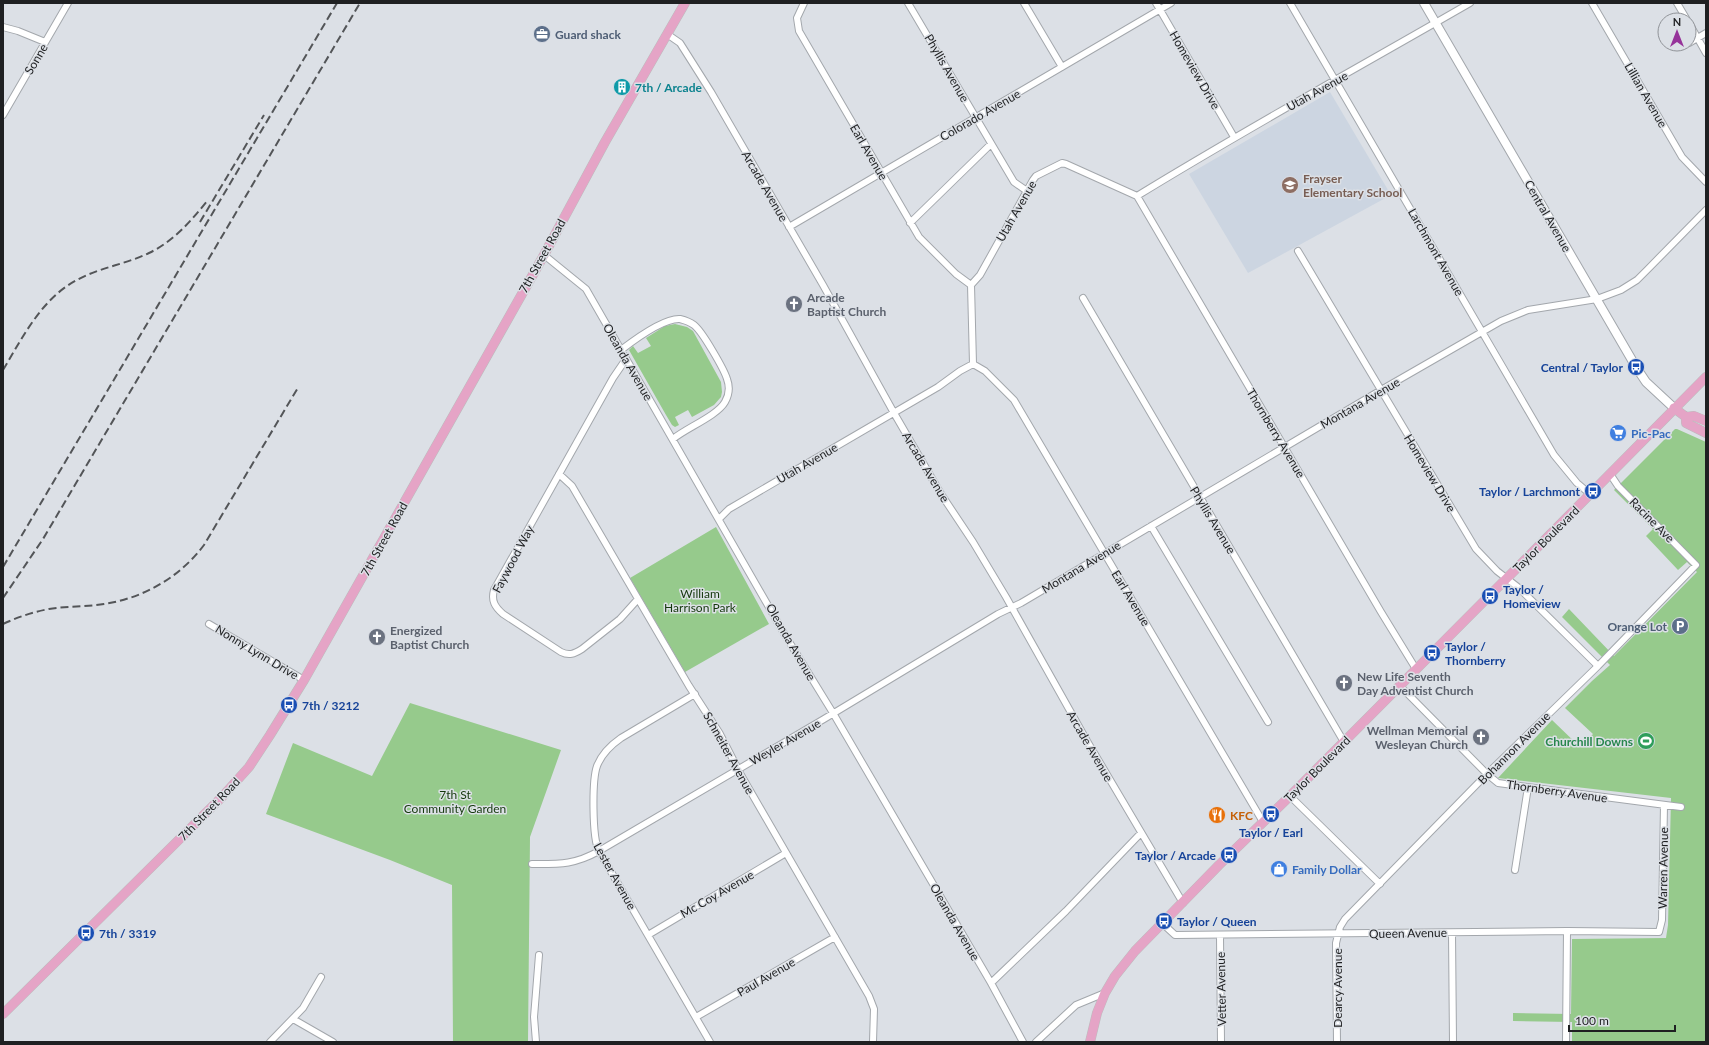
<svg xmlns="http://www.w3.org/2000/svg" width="1709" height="1045" viewBox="0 0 1709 1045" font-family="Lato,sans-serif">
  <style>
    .built { fill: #ccd5e1 }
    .green { fill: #96ca8c }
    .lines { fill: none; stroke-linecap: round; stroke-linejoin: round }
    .street-casing { stroke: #a3a7ac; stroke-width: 8 }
    .secondary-casing { stroke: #a3a7ac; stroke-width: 10 }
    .primary-casing { stroke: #bcbcbd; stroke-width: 10 }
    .street { stroke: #fff; stroke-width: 6 }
    .secondary { stroke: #fff; stroke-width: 8 }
    .primary { stroke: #e5a4c6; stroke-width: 9 }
    .rail { stroke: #535558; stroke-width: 2; stroke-dasharray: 8 4; stroke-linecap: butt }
    .labels { text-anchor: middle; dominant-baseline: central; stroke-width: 3; stroke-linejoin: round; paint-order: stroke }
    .service-label { font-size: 12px; font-weight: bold; fill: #4e5e75; stroke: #dce0e6; text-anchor: start }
    .street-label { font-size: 12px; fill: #1f2022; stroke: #dce0e6 }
    .culture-label { font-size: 12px; font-weight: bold; fill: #0d838f; stroke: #dce0e6; text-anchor: start }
    .education-label { font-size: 12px; font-weight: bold; fill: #785e54; stroke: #dce0e6; text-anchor: start }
    .worship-label { font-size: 12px; font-weight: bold; fill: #5b616d; stroke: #dce0e6; text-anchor: start }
    .transit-label { font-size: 12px; font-weight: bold; fill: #164399; stroke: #dce0e6; text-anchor: start }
    .shop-label { font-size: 12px; font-weight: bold; fill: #366cbe; stroke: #dce0e6; text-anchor: start }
    .park-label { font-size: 12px; fill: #14380c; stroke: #dce0e6 }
    .leisure-label { font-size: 12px; font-weight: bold; fill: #27864d; stroke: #dce0e6; text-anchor: end }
    .food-label { font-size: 12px; font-weight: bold; fill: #c56008; stroke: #dce0e6; text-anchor: start }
  </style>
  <rect width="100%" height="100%" fill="#dce0e6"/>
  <path class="built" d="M1330,92L1391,195L1248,273L1189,174Z"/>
  <path class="green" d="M675,324L687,327L693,331L721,382L722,392L721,397L714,405L692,417L688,410L675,417L679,425L675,427L672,425L666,415L629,350L633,346L638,353L651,346L646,338L665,326Z
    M1675,429H1677L1706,442V1042H1572V1022L1513,1021V1013L1571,1014L1572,939L1666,938L1668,925L1671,798L1498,778L1552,720L1580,747L1593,734L1565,708L1592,681L1610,665L1562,617L1569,609L1614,656L1697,572L1687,562L1678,570L1646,536L1653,529L1614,490Z
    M716,527L769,624L685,672L630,578Z
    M410,703L561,750L530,837L528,1042H453L452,885L390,860L266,814L293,743L372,776Z"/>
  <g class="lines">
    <g class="street-casing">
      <path id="street" d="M804,3L797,18L799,31L919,237L956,274L971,285
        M908,3L1014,182L1027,191
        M1024,3L1062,67
        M1156,3L1234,137
        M1290,3L1554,455L1577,483L1590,494
        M1592,3L1682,157L1706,182
        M1677,3L1687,20
        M1689,23L1706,53
        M3,27L18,31L45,42
        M667,34L680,43L711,92L823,285L894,413L941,494L973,542L1006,597L1087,741L1183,903
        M1689,43L1706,33
        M3,115L68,3
        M1137,196L1381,612L1416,669
        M910,223L991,144
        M789,227L1171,3
        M1298,251L1476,549L1497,571L1519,588L1598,666
        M544,255L586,289L785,635L833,713L991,983L1023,1042
        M1083,298L1344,742
        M621,350C634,340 663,318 680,319C684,320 690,322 694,325C702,331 724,369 727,379C730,387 729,395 725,402C717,416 686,428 673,439
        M626,359L613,378L494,590C491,601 495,607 503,614L561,652C569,656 574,654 582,649L620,619L638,599
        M973,364L971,285L980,275L1033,180L1036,176L1062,163L1066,164L1137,196C1246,129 1359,67 1470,3
        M973,364L985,371L1014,400L1263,822
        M559,474L572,486L689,686L720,734L741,775L869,996L874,1009L873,1042
        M719,519L729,509L938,387L960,371L973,364
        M1151,526L1268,722
        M209,624L304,680
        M1400,686L1487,774L1498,783L1681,807
        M695,694L621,738C611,745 602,753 597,766C592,780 592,838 599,851L710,1042
        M1290,796L1380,884
        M532,864C559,864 574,865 599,851L824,719L998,614L1021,603L1388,386L1501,321L1528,310L1597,299L1621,290L1637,280L1648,269L1706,210
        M1515,870L1528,787
        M1162,923L1175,935L1567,931L1659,932L1662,920L1664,805
        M1452,933L1453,1042
        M648,935L786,853
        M1220,936L1221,1042
        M991,983L1066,911L1141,833
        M696,1017L835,937
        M293,1019L333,1042
        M270,1042L303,1008L321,977
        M536,1042L534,1017L539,955
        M1036,1042L1076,1005L1105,993
        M1337,1042L1336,943L1340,927L1345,919L1487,774L1598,666L1696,565L1618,486L1610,474
        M1566,1042L1567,931"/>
    </g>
    <g class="secondary-casing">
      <path id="secondary" d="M1424,3L1636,367L1646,382L1674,408"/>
    </g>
    <g class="primary-casing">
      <path id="primary" d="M1674,408L1686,417L1694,416L1706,421
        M1686,417V423L1706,433
        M3,1014L222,797L249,767L270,735L304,680L544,255L605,142L685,3
        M1090,1042L1097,1013L1105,993L1115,976L1135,951L1219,865L1290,796L1512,573L1706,377"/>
    </g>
    <use href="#street" class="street"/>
    <use href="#secondary" class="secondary"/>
    <use href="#primary" class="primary"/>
    <path class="rail" d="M200,222L264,115
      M3,370C21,340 38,306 67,286C93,268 122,266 149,253C174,241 191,221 208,200
      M3,567L337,3
      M3,598L43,539L360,3
      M3,624C18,617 33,612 49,609C68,606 86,607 104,604C144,598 180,577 204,545L299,386"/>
  </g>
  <defs>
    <g id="office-disc" transform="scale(0.9)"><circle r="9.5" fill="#5c6f8a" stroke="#dce0e6"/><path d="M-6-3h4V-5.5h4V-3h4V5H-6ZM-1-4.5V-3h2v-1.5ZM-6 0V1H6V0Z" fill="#fff"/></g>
    <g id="building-disc" transform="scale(0.9)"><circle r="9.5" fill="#0f9aa8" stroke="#dce0e6"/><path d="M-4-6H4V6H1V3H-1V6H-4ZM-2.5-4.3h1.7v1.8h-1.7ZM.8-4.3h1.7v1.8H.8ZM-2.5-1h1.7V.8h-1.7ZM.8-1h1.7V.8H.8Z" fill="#fff"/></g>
    <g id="school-disc" transform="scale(0.9)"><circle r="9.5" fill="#8d6e63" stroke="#dce0e6"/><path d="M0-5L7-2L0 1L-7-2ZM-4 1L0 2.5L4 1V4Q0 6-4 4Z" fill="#fff"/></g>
    <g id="church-disc" transform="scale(0.9)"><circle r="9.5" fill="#6b7280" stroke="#dce0e6"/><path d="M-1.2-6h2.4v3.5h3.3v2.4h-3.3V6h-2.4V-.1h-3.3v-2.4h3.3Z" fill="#fff"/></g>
    <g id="bus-disc" transform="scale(0.9)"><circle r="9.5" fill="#1a4fb4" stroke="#dce0e6"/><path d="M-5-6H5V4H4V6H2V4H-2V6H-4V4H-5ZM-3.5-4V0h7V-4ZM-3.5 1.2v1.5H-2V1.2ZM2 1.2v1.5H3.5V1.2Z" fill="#fff"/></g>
    <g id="supermarket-disc" transform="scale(0.9)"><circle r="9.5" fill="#3f7fe0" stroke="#dce0e6"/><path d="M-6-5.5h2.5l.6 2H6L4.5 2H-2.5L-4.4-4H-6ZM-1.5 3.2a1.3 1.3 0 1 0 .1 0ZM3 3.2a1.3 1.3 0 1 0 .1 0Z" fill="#fff"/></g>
    <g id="parking-disc" transform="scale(0.9)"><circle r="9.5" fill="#5c6f8a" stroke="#dce0e6"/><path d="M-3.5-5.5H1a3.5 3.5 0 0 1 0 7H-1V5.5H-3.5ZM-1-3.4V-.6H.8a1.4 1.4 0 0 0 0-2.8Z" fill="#fff"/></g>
    <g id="stadium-disc" transform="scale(0.9)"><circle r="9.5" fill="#2e9e5b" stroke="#dce0e6"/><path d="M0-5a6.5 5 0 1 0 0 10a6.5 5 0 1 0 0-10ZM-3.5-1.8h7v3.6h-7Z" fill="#fff"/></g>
    <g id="restaurant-disc" transform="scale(0.9)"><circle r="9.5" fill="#e8710a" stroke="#dce0e6"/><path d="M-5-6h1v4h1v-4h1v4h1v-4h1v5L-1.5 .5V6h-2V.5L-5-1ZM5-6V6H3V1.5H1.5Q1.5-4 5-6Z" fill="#fff"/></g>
    <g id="shop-disc" transform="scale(0.9)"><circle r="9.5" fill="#3f7fe0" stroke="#dce0e6"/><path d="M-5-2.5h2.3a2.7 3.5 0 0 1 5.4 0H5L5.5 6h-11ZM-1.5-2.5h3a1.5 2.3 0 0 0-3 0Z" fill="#fff"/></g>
  </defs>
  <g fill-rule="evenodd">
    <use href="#office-disc" x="542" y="34"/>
    <use href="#building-disc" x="622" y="87"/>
    <use href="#school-disc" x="1290" y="185"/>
    <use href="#church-disc" x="794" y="304"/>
    <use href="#bus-disc" x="1636" y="367"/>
    <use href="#supermarket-disc" x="1618" y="433"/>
    <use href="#bus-disc" x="1593" y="491"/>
    <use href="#bus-disc" x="1490" y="596"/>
    <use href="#parking-disc" x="1680" y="626"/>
    <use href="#church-disc" x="377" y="637"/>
    <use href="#bus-disc" x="1432" y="653"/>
    <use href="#church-disc" x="1344" y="683"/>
    <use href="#bus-disc" x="289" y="705"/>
    <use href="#church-disc" x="1481" y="737"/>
    <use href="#stadium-disc" x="1646" y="741"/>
    <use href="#bus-disc" x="1271" y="814"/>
    <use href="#restaurant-disc" x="1217" y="815"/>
    <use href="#bus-disc" x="1229" y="855"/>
    <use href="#shop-disc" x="1279" y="869"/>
    <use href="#bus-disc" x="1164" y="921"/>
    <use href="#bus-disc" x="86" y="933"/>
  </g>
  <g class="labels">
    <g class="service-label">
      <text x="555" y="34">Guard shack</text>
      <text x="1667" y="626" text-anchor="end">Orange Lot</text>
    </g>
    <g class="street-label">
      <text transform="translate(36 59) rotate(-59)">Sonne</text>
      <text transform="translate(947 68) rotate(60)">Phyllis Avenue</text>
      <text transform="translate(1195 70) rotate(60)">Homeview Drive</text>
      <text transform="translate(1317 91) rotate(-29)">Utah Avenue</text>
      <text transform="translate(1646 95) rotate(60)">Lillian Avenue</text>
      <text transform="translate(980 115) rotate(-30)">Colorado Avenue</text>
      <text transform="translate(869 152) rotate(60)">Earl Avenue</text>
      <text transform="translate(765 186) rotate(60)">Arcade Avenue</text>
      <text transform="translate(1016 211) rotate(-60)">Utah Avenue</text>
      <text transform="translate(1548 216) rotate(60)">Central Avenue</text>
      <text transform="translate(1436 252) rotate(60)">Larchmont Avenue</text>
      <text transform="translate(542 256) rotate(-61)">7th Street Road</text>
      <text transform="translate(628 362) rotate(60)">Oleanda Avenue</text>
      <text transform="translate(1360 403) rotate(-30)">Montana Avenue</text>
      <text transform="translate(1276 433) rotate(59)">Thornberry Avenue</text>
      <text transform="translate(807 463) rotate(-30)">Utah Avenue</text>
      <text transform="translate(926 467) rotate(59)">Arcade Avenue</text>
      <text transform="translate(1430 473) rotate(59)">Homeview Drive</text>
      <text transform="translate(1213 520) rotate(59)">Phyllis Avenue</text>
      <text transform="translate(1652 520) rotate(45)">Racine Ave</text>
      <text transform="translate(384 539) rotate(-61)">7th Street Road</text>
      <text transform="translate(1546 539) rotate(-45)">Taylor Boulevard</text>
      <text transform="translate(513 559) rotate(-62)">Faywood Way</text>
      <text transform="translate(1081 567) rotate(-31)">Montana Avenue</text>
      <text transform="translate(1131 598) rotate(59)">Earl Avenue</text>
      <text transform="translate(791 642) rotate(60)">Oleanda Avenue</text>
      <text transform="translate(257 652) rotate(31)">Nonny Lynn Drive</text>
      <text transform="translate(785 742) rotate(-30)">Weyler Avenue</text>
      <text transform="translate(1090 746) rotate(60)">Arcade Avenue</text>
      <text transform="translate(1514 748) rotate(-45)">Bohannon Avenue</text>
      <text transform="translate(729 753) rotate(61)">Schneiter Avenue</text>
      <text transform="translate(1317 769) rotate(-45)">Taylor Boulevard</text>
      <text transform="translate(1557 791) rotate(8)">Thornberry Avenue</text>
      <text transform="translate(209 809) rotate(-46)">7th Street Road</text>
      <text transform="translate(1663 868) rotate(-89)">Warren Avenue</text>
      <text transform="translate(615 876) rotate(61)">Lester Avenue</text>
      <text transform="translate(717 894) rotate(-30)">Mc Coy Avenue</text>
      <text transform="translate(955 922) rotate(60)">Oleanda Avenue</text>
      <text transform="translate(1408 933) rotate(-1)">Queen Avenue</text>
      <text transform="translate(766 977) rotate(-30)">Paul Avenue</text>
      <text transform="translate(1337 988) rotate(-90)">Dearcy Avenue</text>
      <text transform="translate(1221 989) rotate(-91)">Vetter Avenue</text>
    </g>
    <g class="culture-label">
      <text x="635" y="87">7th / Arcade</text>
    </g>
    <g class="education-label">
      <text x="1303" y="178">Frayser<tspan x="1303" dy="14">Elementary School</tspan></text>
    </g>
    <g class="worship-label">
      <text x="807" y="297">Arcade<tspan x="807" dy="14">Baptist Church</tspan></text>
      <text x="390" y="630">Energized<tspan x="390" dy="14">Baptist Church</tspan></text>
      <text x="1357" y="676">New Life Seventh<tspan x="1357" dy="14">Day Adventist Church</tspan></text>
      <text x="1468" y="730" text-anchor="end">Wellman Memorial<tspan x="1468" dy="14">Wesleyan Church</tspan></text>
    </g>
    <g class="transit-label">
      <text x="1623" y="367" text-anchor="end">Central / Taylor</text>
      <text x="1580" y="491" text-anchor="end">Taylor / Larchmont</text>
      <text x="1503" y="589">Taylor /<tspan x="1503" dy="14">Homeview</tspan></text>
      <text x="1445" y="646">Taylor /<tspan x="1445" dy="14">Thornberry</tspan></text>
      <text x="302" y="705">7th / 3212</text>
      <text x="1271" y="832" text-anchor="middle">Taylor / Earl</text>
      <text x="1216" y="855" text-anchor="end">Taylor / Arcade</text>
      <text x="1177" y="921">Taylor / Queen</text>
      <text x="99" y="933">7th / 3319</text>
    </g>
    <g class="shop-label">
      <text x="1631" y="433">Pic-Pac</text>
      <text x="1292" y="869">Family Dollar</text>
    </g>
    <g class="park-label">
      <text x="700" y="593">William<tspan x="700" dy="14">Harrison Park</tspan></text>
      <text x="455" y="794">7th St<tspan x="455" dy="14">Community Garden</tspan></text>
    </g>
    <g class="leisure-label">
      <text x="1633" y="741">Churchill Downs</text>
    </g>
    <g class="food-label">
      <text x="1230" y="815">KFC</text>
    </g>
  </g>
  <rect width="1709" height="1045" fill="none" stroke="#1f2022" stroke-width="8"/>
  <g transform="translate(1677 32)"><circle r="19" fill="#dce0e6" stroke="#909398"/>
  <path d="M0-3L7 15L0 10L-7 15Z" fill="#96339a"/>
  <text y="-6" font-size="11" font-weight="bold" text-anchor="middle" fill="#1f2022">N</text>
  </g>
  <path d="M1569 1025v6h106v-6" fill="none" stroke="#1f2022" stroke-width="2"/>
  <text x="1575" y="1025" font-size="12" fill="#1f2022" stroke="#dce0e6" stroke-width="3" paint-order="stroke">100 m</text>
</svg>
